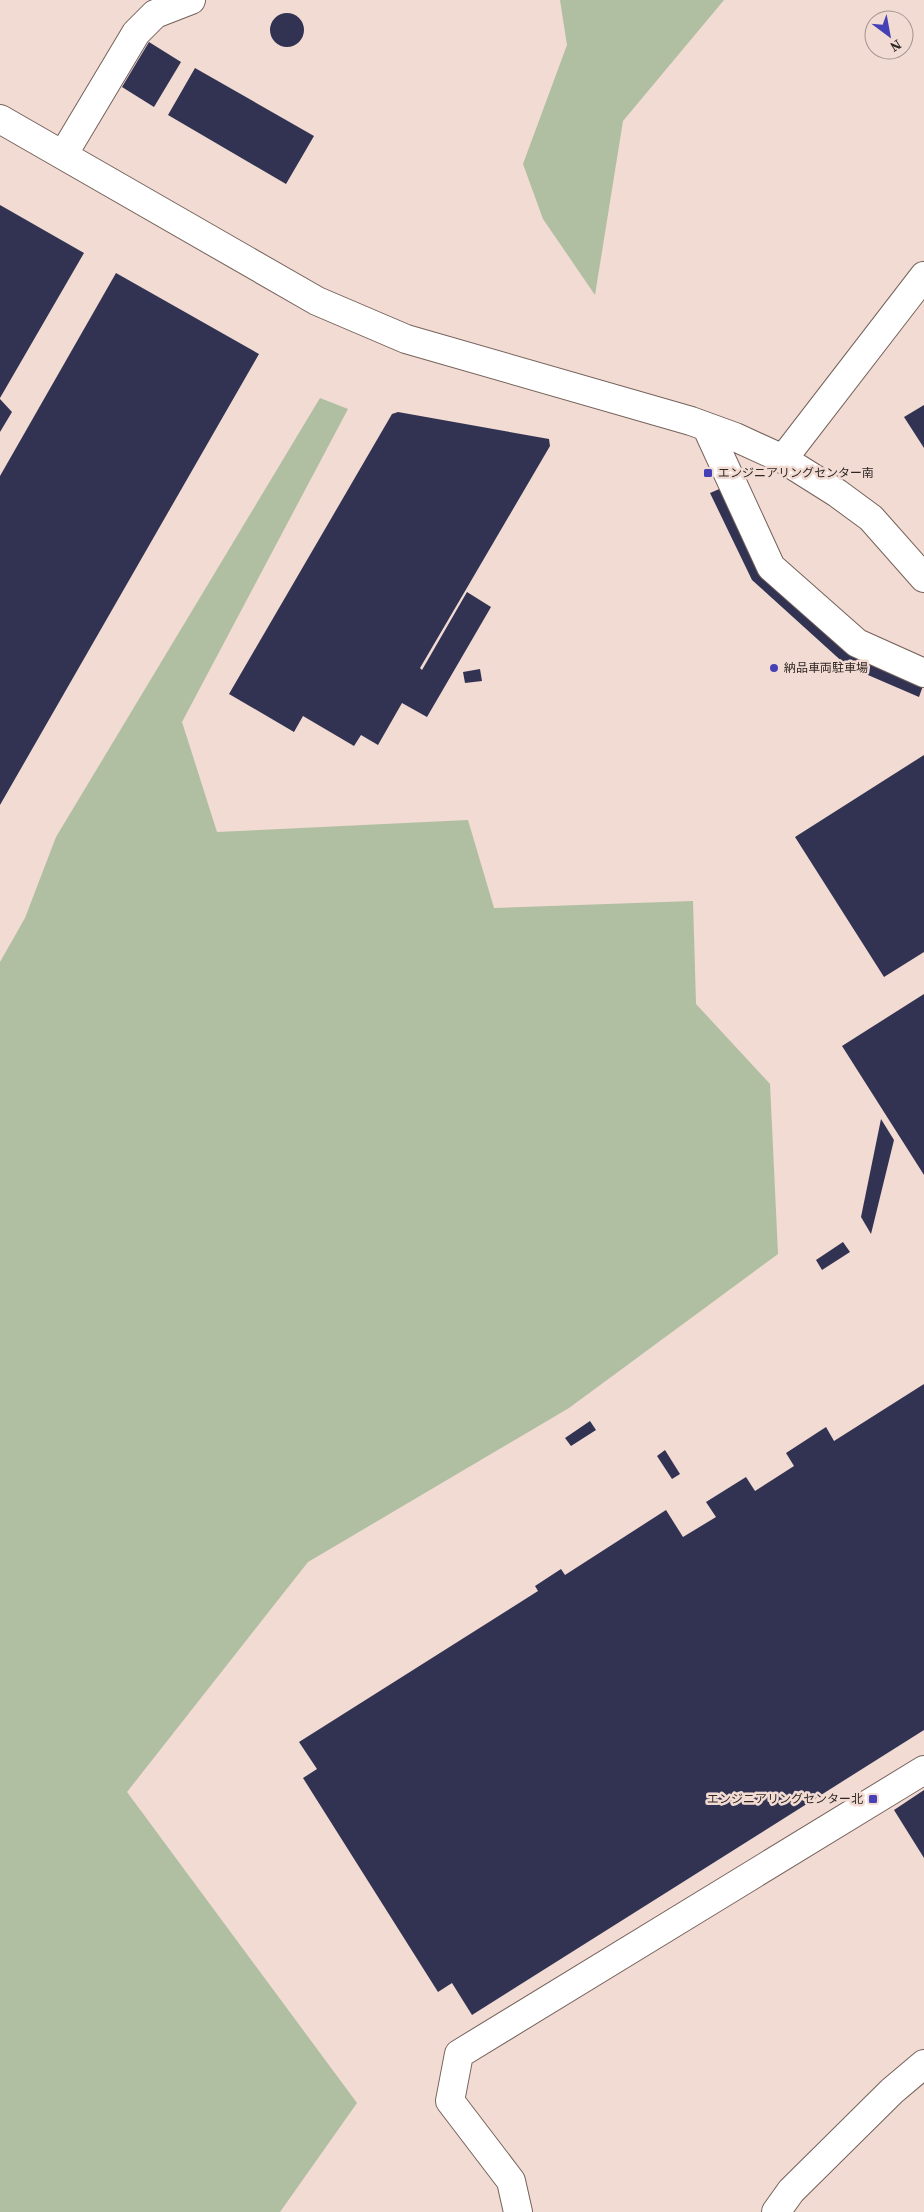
<svg xmlns="http://www.w3.org/2000/svg" width="924" height="2212" viewBox="0 0 924 2212" font-family="'Source Serif 4','Noto Sans JP',serif">
  <style>
    .green { fill: #b0bea1 }
    .building { fill: #323352 }
    .lines { fill: none; stroke-linecap: round; stroke-linejoin: round }
    .minor-casing { stroke: #75625b; stroke-width: 30 }
    .minor { stroke: #fff; stroke-width: 28 }
    .poi-dot { fill: #4540b6; stroke: #f1dbd3; stroke-width: 2 }
    .labels { text-anchor: middle; dominant-baseline: central; stroke-width: 5; stroke-linejoin: round; paint-order: stroke }
    .poi-label { font-size: 12px; fill: #2f2724; stroke: #f1dbd3; text-anchor: start }
  </style>
  <rect width="100%" height="100%" fill="#f1dbd3"/>
  <path class="green" d="M560,0H724L623,121L595,295L543,219L523,164L567,45Z
    M320,398L348,409L182,722L217,832L468,820L494,908L693,901L696,1004L770,1084L778,1254L569,1408L308,1562L127,1792L357,2103L280,2212H0V962L25,918L56,837Z"/>
  <path class="building" d="M270 30a17 17 0 1 1 34 0a17 17 0 1 1-34 0Z
    M149,42L181,62L154,107L122,87Z
    M195,68L314,136L286,184L168,115Z
    M0,205L84,253L0,398Z
    M116,273L259,354L0,805V476Z
    M0,399L12,412L0,432Z
    M924,405V448L904,417Z
    M398,412L549,439L550,446L420,668L422,670L467,592L491,607L427,717L402,703L378,745L361,735L354,746L303,716L294,732L229,694L392,414Z
    M724,487L856,654L924,683L919,697L847,666L752,580L710,493Z
    M480,669L482,681L465,683L463,672Z
    M924,755V952L884,977L795,837Z
    M924,994V1175L842,1046Z
    M881,1119L894,1140L871,1234L861,1217Z
    M843,1242L850,1252L822,1270L816,1260Z
    M924,1384V1730L472,2015L452,1983L438,1992L303,1778L317,1769L299,1742L538,1591L535,1586L561,1569L565,1575L666,1510L683,1537L716,1517L706,1502L746,1477L755,1491L794,1466L786,1453L826,1427L834,1441Z
    M590,1421L596,1430L571,1446L565,1438Z
    M665,1450L680,1474L672,1479L657,1456Z
    M924,1790V1858L894,1810Z"/>
  <g class="lines">
    <g class="minor-casing">
      <path id="minor" d="M0,119L317,301L406,339L691,421L735,437L783,459L837,493L871,518L924,578
        M63,155L136,33L155,14L191,0
        M707,428L771,567L857,643L924,673
        M783,459L924,276
        M518,2212L511,2181L450,2101L459,2054L924,1770
        M776,2212L791,2191L892,2091L924,2064"/>
    </g>
    <use href="#minor" class="minor"/>
  </g>
  <g class="poi-dot">
    <rect x="703" y="468" width="10" height="10" rx="2.5"/>
    <circle cx="774" cy="668" r="5"/>
    <rect x="868" y="1794" width="10" height="10" rx="2.5"/>
  </g>
  <g class="labels">
    <g class="poi-label">
      <text x="718" y="473">エンジニアリングセンター南</text>
      <text x="784" y="668">納品車両駐車場</text>
      <text x="863" y="1799" text-anchor="end">エンジニアリングセンター北</text>
    </g>
  </g>
  <g transform="translate(889 35) rotate(148)"><circle r="24" fill="#f1dbd3" stroke="#a3938d"/>
  <path d="M0-4L9 19L0 12L-9 19Z" fill="#4540b6"/>
  <text y="-8" font-size="14" font-weight="bold" text-anchor="middle" fill="#2f2724">N</text>
  </g>
</svg>
